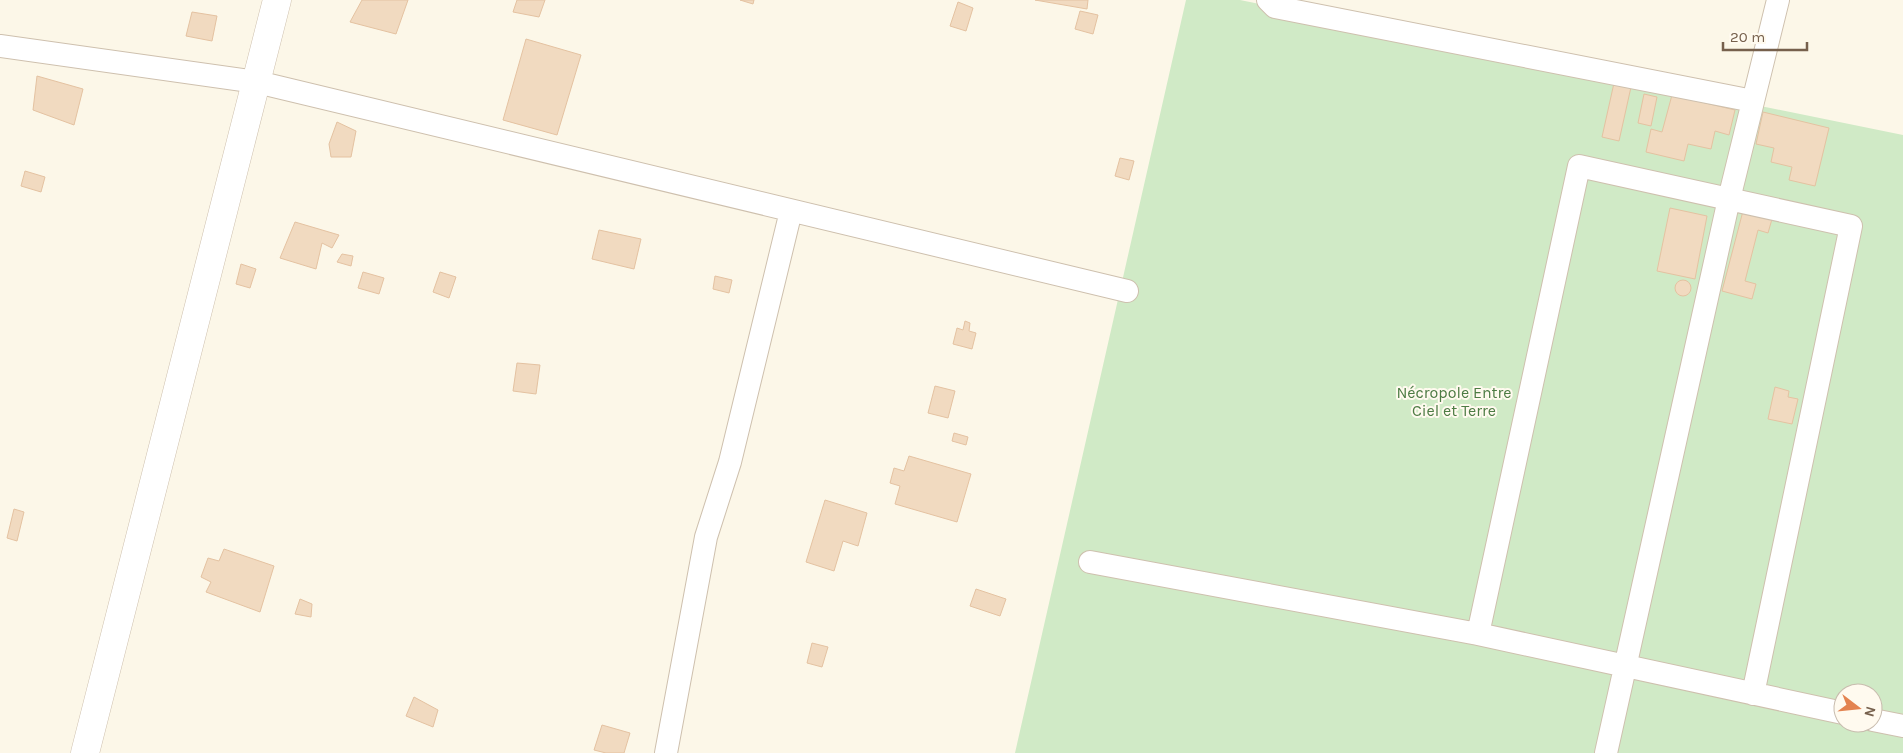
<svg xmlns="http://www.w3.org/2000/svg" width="1903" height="753" viewBox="0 0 1903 753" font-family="Karla,sans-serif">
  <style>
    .green { fill: #d0eac6; fill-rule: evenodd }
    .building { fill: #f1dac0; stroke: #e4c2a1 }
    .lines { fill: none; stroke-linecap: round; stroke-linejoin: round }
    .minor-casing { stroke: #cec0ae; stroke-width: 24 }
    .tertiary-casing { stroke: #cec0ae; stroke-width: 29 }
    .minor { stroke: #fff; stroke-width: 22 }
    .tertiary { stroke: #fff; stroke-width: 28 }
    .labels { text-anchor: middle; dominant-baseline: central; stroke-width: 4; stroke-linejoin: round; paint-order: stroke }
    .park-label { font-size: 16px; fill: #4d7c44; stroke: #fffaef }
  </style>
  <rect width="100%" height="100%" fill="#fcf7e8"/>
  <path class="green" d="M1186,0H1240L1903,135V753H1015ZM1843,693H1873V723H1843Z"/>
  <path class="building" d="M362,0H408L396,34L350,22Z
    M517,0H545L539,17L513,12Z
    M740,0H754L753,4Z
    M1035,0H1088L1087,9Z
    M958,2L973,8L966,31L950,26Z
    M1080,11L1098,15L1093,34L1075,29Z
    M192,12L217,16L212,41L186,36Z
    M526,39L581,55L557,135L503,120Z
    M37,76L83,89L74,125L33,110Z
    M1614,83L1631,87L1619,141L1602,137Z
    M1644,94L1657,97L1651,126L1638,123Z
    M1672,95L1735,110L1729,135L1715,131L1711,149L1688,144L1684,161L1646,152L1651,129L1662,132Z
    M1763,112L1829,128L1815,186L1789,180L1792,167L1771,162L1774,148L1756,144Z
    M337,122L356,131L351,157H331L329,144Z
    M1120,158L1134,161L1129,180L1115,176Z
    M25,171L45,177L41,192L21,186Z
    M1670,208L1707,216L1695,279L1657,271Z
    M1743,211L1772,219L1768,233L1758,230L1745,281L1756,284L1752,299L1722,291Z
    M295,222L339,235L332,248L322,243L316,269L280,258Z
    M599,230L641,239L634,269L592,259Z
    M342,254L353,256L351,266L337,262Z
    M241,264L256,269L250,288L236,284Z
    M363,272L384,278L379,294L358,288Z
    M440,272L456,277L449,298L433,292Z
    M715,276L732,280L729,293L713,289Z
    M1675 288a8 8 0 1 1 16 0a8 8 0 1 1-16 0Z
    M965,321L970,323L969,331L976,333L972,349L953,344L957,328L963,330Z
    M517,363L540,365L536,394L513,391Z
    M935,386L955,391L948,418L928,413Z
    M1775,387L1789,391L1788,397L1798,399L1792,424L1768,419Z
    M954,433L968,437L966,445L952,441Z
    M909,456L971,474L957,522L895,504L900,486L890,483L894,468L904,471Z
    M825,500L867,513L858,546L843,541L834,571L806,562Z
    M14,509L24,512L17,541L7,538Z
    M224,549L274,566L260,612L206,592L211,582L201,577L208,558L219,561Z
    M976,589L1006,599L1000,616L970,606Z
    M300,599L312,604L311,617L295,614Z
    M812,643L828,647L822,667L807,663Z
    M414,697L438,710L433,727L406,716Z
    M602,725L630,733L624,753H606L594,750Z"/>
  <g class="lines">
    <g class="minor-casing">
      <path id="minor" d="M1268,0L1275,7L1753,101
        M0,46L257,82L1127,291
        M1090,562L1478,634L1843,713
        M1478,634L1579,166L1851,226L1753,694
        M1873,720L1903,726
        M666,753L706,537L730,462L791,211
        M1606,753L1729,199L1778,0"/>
    </g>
    <g class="tertiary-casing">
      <path id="tertiary" d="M85,753L277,0"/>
    </g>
    <use href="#minor" class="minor"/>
    <use href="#tertiary" class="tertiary"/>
  </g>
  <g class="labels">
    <g class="park-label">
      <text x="1454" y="392">Nécropole Entre<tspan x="1454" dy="18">Ciel et Terre</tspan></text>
    </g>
  </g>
  <g transform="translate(1858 708) rotate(106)"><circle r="24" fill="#fffaef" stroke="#c8bcae"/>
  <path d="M0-4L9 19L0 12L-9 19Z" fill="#e38350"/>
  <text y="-8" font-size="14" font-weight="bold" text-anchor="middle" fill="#76604c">N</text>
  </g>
  <path d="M1723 42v8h84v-8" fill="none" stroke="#76604c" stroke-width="2.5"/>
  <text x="1730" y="42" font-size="15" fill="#76604c" stroke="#fffaef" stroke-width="4" paint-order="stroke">20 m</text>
</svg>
